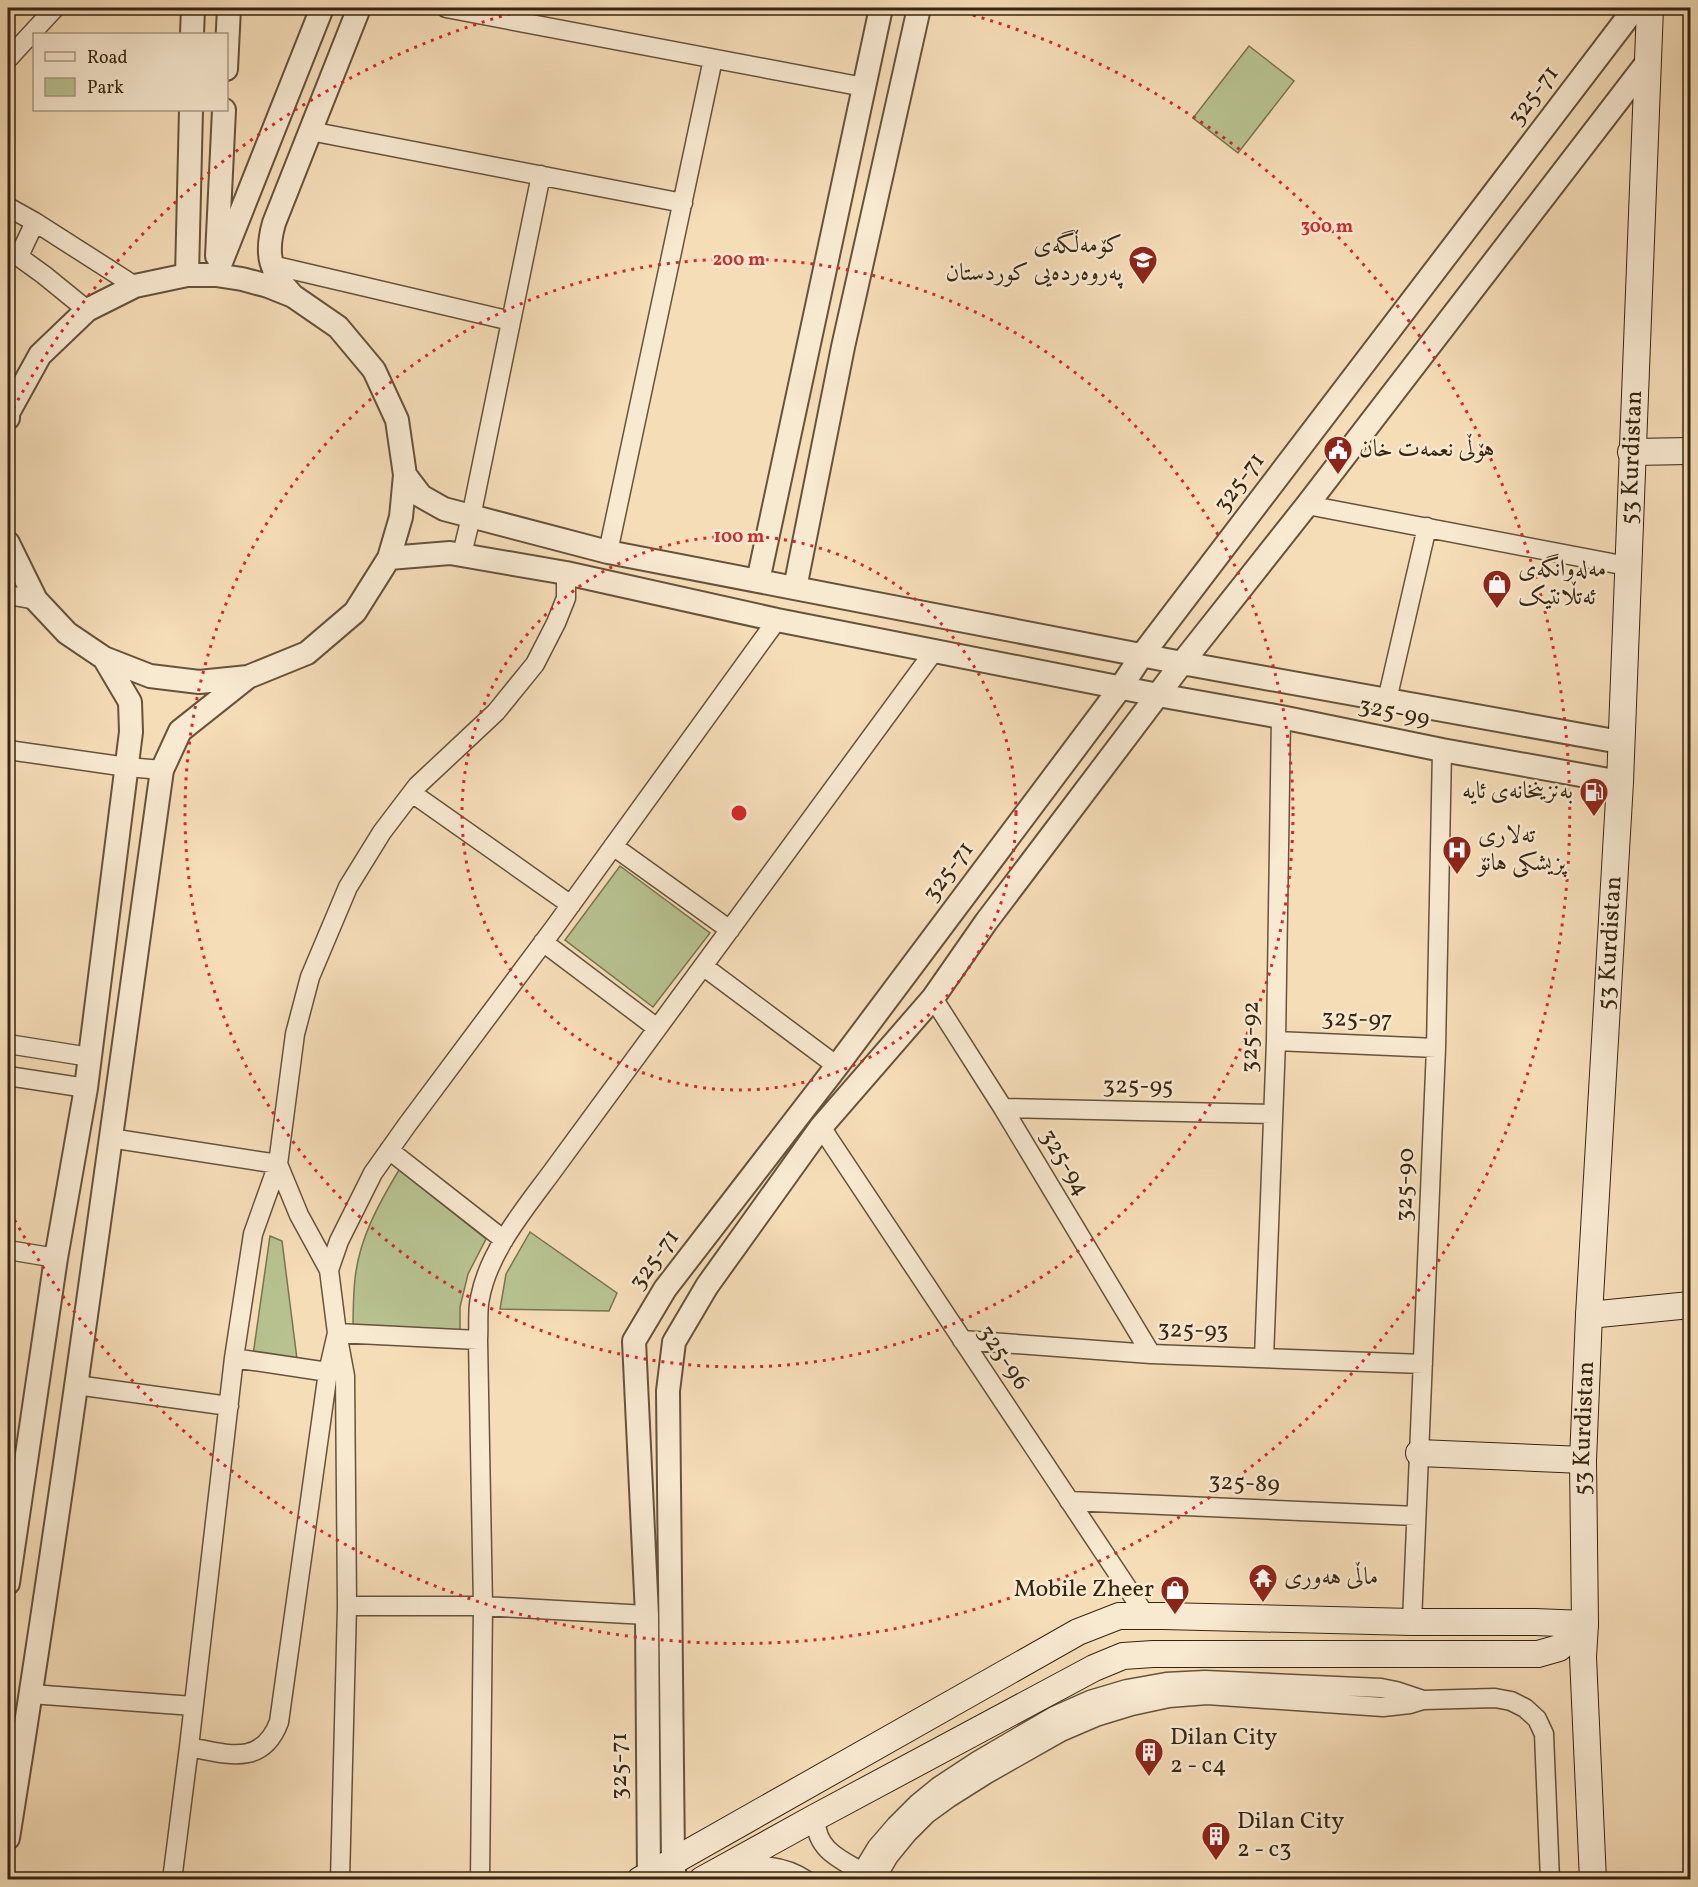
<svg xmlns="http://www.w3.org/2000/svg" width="1698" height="1887" viewBox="0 0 1698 1887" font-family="Vollkorn,Amiri,serif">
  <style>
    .green { fill: #b8c291; stroke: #787451; stroke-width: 1.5 }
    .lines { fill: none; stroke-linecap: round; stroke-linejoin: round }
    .minor-casing { stroke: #66533b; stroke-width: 21 }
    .tertiary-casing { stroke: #66533b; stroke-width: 26 }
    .secondary-casing { stroke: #372511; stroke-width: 28 }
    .minor { stroke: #f8e9d1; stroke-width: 18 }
    .tertiary { stroke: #f8e9d1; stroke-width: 22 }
    .secondary { stroke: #f8e9d1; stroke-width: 26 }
    .ring { fill: none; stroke: #d62828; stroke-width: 3; stroke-dasharray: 3 6 }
    .labels { text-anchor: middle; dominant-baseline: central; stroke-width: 5; stroke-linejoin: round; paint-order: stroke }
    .street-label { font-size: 24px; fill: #372511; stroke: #f8e9d1 }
    .poi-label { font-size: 24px; fill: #372511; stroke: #f8e9d1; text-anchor: start }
    .centre { fill: #d62828; stroke: #f8e9d1; stroke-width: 3 }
    .ring-label { font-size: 18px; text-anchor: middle; font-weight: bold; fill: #d62828; stroke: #f8e9d1; stroke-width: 5; stroke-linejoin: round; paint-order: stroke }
  </style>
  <rect width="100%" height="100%" fill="#f5ddb8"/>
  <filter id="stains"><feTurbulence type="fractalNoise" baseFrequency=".00333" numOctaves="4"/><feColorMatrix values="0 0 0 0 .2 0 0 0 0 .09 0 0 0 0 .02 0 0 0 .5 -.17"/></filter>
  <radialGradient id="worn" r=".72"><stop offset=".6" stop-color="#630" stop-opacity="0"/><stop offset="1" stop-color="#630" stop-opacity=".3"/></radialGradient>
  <path class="green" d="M1249,46L1294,81L1238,153L1193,118Z
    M620,866L710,933L653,1007L565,940Z
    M399,1170L486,1239L468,1274L460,1307V1338L353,1335C353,1317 353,1297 355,1279C359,1239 379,1203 399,1170Z
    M530,1232L617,1293L609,1311L500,1309L506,1274Z
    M270,1236L282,1241L298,1367L252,1362Z"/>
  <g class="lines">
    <g class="minor-casing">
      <path id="minor" d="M446,8L864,87
        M8,59L55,8
        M310,131L683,203
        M8,207L35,222L135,286
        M8,249L44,275L87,310
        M19,256L35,222
        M272,265L511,321
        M1307,505L1627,566
        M608,552L713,59
        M462,554L471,517L541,175
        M8,595L36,600
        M1387,700L1427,527
        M8,750L127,767L162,770
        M412,793L571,905
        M613,846L730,930
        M543,942L657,1028
        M703,966L837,1066
        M933,998L1003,1108L1151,1354
        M1276,1041L1436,1048
        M8,1044L90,1057
        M8,1076L86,1088
        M1003,1108L1273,1114
        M821,1127L1146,1616
        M110,1138L278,1164L253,1234L234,1358L189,1747L172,1880
        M389,1150L504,1240
        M8,1250L56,1258
        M329,1270L339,1241L373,1173L407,1125L554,928L777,620
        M962,1340L1151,1354L1423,1364
        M234,1358L328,1372
        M1264,1358L1276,1041L1281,717
        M76,1385L229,1406
        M1069,1501L1416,1516
        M347,1606H483L647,1615
        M1412,1622L1436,1048L1442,750
        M31,1694L193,1706
        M189,1747C227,1754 262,1767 279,1722L328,1372L337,1333L478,1340
        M816,1817C814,1852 845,1861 871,1877
        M730,1866C757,1865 782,1864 806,1880
        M340,1880L347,1606L345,1376L337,1333L329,1270L299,1215L278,1164L295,1034L310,977L348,887L382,832L417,786L496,712L535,664L556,623L566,598V573
        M480,1880L483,1606L478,1340C479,1326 477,1311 480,1298C489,1249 529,1204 557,1165L935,650
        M857,1880L877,1847L896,1825L917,1804L939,1786L977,1761L1054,1716L1090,1700L1127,1689L1166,1682L1205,1680L1381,1688L1396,1691L1423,1700
        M875,1880L889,1856L907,1834L927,1814L949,1798L987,1774L1061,1732L1096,1717L1132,1706L1169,1698L1207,1695L1383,1707L1410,1704L1423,1700L1495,1698L1511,1701L1525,1708L1537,1719L1544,1734L1550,1880"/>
    </g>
    <g class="tertiary-casing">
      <path id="tertiary" d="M192,34L193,8
        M226,69L229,8
        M217,256L224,110
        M187,275L191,110
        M216,275L322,8
        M292,295C270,271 265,255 274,223L359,8
        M8,418V413L40,355L87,310L135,286L187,275H216L242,279L268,286L293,296L338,327L374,370L397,420L405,475L401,517L389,558L355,612L307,653L248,677L199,682L150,676L104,658L67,633L36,600L8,543
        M405,475L421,496L444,509L608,552L1182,663L1620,742
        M389,558L450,553L566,573L777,620L1158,695L1281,717L1442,750L1620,782
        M758,581L881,8
        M795,588L843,347L919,8
        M8,1583L56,1258L86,1088L131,732L130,702L104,658
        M8,1838C65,1483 112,1126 162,770L180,731L248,677
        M649,1880L647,1615L634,1341L665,1289L837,1066L1121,687L1142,655L1635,8
        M675,1880L673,1861L668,1391L674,1342L707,1286L821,1127L933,998L986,922L1182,663L1307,505L1646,64"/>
    </g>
    <g class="secondary-casing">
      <g id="secondary">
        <path d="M1631,452L1690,451"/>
        <path d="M1589,1315L1690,1305"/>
        <path d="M1419,1453L1583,1460"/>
        <path d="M640,1880L1078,1632L1119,1616H1163L1412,1622H1535L1585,1624"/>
        <path d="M702,1880L816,1817L1094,1668L1123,1656L1153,1654H1538L1559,1648L1585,1624"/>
        <path id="s1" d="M1593,1880L1583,1657L1585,1624L1583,1460L1589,1315L1620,782L1650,8"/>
      </g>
    </g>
    <use href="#minor" class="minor"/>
    <use href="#tertiary" class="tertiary"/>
    <use href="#secondary" class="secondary"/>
  </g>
  <g class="ring">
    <circle cx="739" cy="813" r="277"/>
    <circle cx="739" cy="813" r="554"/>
    <path d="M9 416A831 831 0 0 1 531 8M947 8A831 831 0 1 1 9 1210"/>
  </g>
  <defs>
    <g id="school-pin" transform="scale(1.5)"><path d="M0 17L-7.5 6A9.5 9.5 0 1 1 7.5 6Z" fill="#8f2418" stroke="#f8e9d1"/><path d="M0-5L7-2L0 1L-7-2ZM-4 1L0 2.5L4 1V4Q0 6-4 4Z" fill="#fff"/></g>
    <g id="civic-pin" transform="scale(1.5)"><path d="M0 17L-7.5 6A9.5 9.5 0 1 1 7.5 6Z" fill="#8f2418" stroke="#f8e9d1"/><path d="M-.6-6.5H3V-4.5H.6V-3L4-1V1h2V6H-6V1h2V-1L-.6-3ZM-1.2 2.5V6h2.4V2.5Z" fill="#fff"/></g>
    <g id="shop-pin" transform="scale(1.5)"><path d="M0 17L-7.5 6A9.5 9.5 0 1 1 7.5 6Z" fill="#8f2418" stroke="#f8e9d1"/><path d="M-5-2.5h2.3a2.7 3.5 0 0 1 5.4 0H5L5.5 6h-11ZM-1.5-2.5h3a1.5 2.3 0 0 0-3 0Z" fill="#fff"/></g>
    <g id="fuel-pin" transform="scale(1.5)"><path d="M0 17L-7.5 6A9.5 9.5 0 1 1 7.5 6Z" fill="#8f2418" stroke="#f8e9d1"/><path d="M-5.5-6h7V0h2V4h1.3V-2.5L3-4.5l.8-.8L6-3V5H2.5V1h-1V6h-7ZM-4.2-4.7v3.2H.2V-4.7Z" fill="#fff"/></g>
    <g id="hospital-pin" transform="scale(1.5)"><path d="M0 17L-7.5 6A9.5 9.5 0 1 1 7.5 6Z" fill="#8f2418" stroke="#f8e9d1"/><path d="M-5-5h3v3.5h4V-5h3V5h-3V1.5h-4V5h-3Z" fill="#fff"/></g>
    <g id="temple-pin" transform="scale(1.5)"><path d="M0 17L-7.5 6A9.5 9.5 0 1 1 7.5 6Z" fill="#8f2418" stroke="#f8e9d1"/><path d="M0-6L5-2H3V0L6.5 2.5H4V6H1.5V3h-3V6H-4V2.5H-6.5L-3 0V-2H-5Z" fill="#fff"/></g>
    <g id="building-pin" transform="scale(1.5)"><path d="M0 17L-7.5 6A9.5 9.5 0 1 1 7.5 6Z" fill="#8f2418" stroke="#f8e9d1"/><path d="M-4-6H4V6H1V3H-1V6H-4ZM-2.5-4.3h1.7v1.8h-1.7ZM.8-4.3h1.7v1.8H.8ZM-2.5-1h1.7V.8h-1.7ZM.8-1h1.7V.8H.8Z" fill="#fff"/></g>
  </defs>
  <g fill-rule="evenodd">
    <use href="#school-pin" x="1143" y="260"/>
    <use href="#civic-pin" x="1338" y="450"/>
    <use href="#shop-pin" x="1497" y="584"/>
    <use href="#fuel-pin" x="1594" y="792"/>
    <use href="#hospital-pin" x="1457" y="850"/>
    <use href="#temple-pin" x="1263" y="1578"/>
    <use href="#shop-pin" x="1175" y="1590"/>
    <use href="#building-pin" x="1149" y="1752"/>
    <use href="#building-pin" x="1216" y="1836"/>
  </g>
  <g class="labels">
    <g class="street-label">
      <text transform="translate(1534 96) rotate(-53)">325-71</text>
      <text stroke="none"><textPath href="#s1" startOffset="1424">53 Kurdistan</textPath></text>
      <text transform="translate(1240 483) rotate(-53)">325-71</text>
      <text transform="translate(1394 713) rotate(12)">325-99</text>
      <text transform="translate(949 872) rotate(-53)">325-71</text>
      <text stroke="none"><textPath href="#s1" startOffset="938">53 Kurdistan</textPath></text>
      <text transform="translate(1357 1020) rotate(2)">325-97</text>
      <text transform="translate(1251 1037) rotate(-89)">325-92</text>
      <text transform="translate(1138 1087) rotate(1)">325-95</text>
      <text transform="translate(1064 1163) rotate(59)">325-94</text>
      <text transform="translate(1406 1185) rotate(-88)">325-90</text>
      <text transform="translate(655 1260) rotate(-54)">325-71</text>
      <text transform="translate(1193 1331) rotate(2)">325-93</text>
      <text transform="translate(1003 1358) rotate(56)">325-96</text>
      <text stroke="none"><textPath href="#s1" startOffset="452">53 Kurdistan</textPath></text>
      <text transform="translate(1244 1484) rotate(3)">325-89</text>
      <text transform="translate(620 1766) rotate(-90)">325-71</text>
    </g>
    <g class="poi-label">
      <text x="1122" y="246" text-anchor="end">كۆمەڵگەی<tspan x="1122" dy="28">پەروەردەیی كوردستان</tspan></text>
      <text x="1359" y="450">هۆڵی نعمەت خان</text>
      <text x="1518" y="570">مەلەوانگەی<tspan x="1518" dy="28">ئەتڵانتیک</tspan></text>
      <text x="1573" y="792" text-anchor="end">بەنزینخانەی ئایە</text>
      <text x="1478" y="836">تەلاری<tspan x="1478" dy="28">پزیشکی هانۆ</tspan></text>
      <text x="1284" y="1578">ماڵی هەوری</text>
      <text x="1154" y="1590" text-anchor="end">Mobile Zheer</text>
      <text x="1170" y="1738">Dilan City<tspan x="1170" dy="28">2 - c4</tspan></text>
      <text x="1237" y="1822">Dilan City<tspan x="1237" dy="28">2 - c3</tspan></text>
    </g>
  </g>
  <circle cx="739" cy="813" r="9" class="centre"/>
  <g class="ring-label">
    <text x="1327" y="232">300 m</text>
    <text x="739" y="265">200 m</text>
    <text x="739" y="542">100 m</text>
  </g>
  <rect width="1698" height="1887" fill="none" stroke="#f5ddb8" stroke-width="30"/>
  <rect x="9" y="9" width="1680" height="1869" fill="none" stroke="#372511" stroke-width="3"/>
  <rect x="15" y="15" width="1668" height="1857" fill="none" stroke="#372511" stroke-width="1.5"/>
  <rect x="33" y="33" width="195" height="78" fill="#f8e9d1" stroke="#ab9b84" stroke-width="1.5"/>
  <rect x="45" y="52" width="30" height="9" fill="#f8e9d1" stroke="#ab9b84" stroke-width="1.5"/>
  <text x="87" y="63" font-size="18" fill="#372511">Road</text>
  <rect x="45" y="78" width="30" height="18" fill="#b8c291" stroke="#ab9b84" stroke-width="1.5"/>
  <text x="87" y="93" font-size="18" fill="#372511">Park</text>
  <rect width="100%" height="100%" filter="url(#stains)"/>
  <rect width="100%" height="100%" fill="url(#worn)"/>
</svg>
